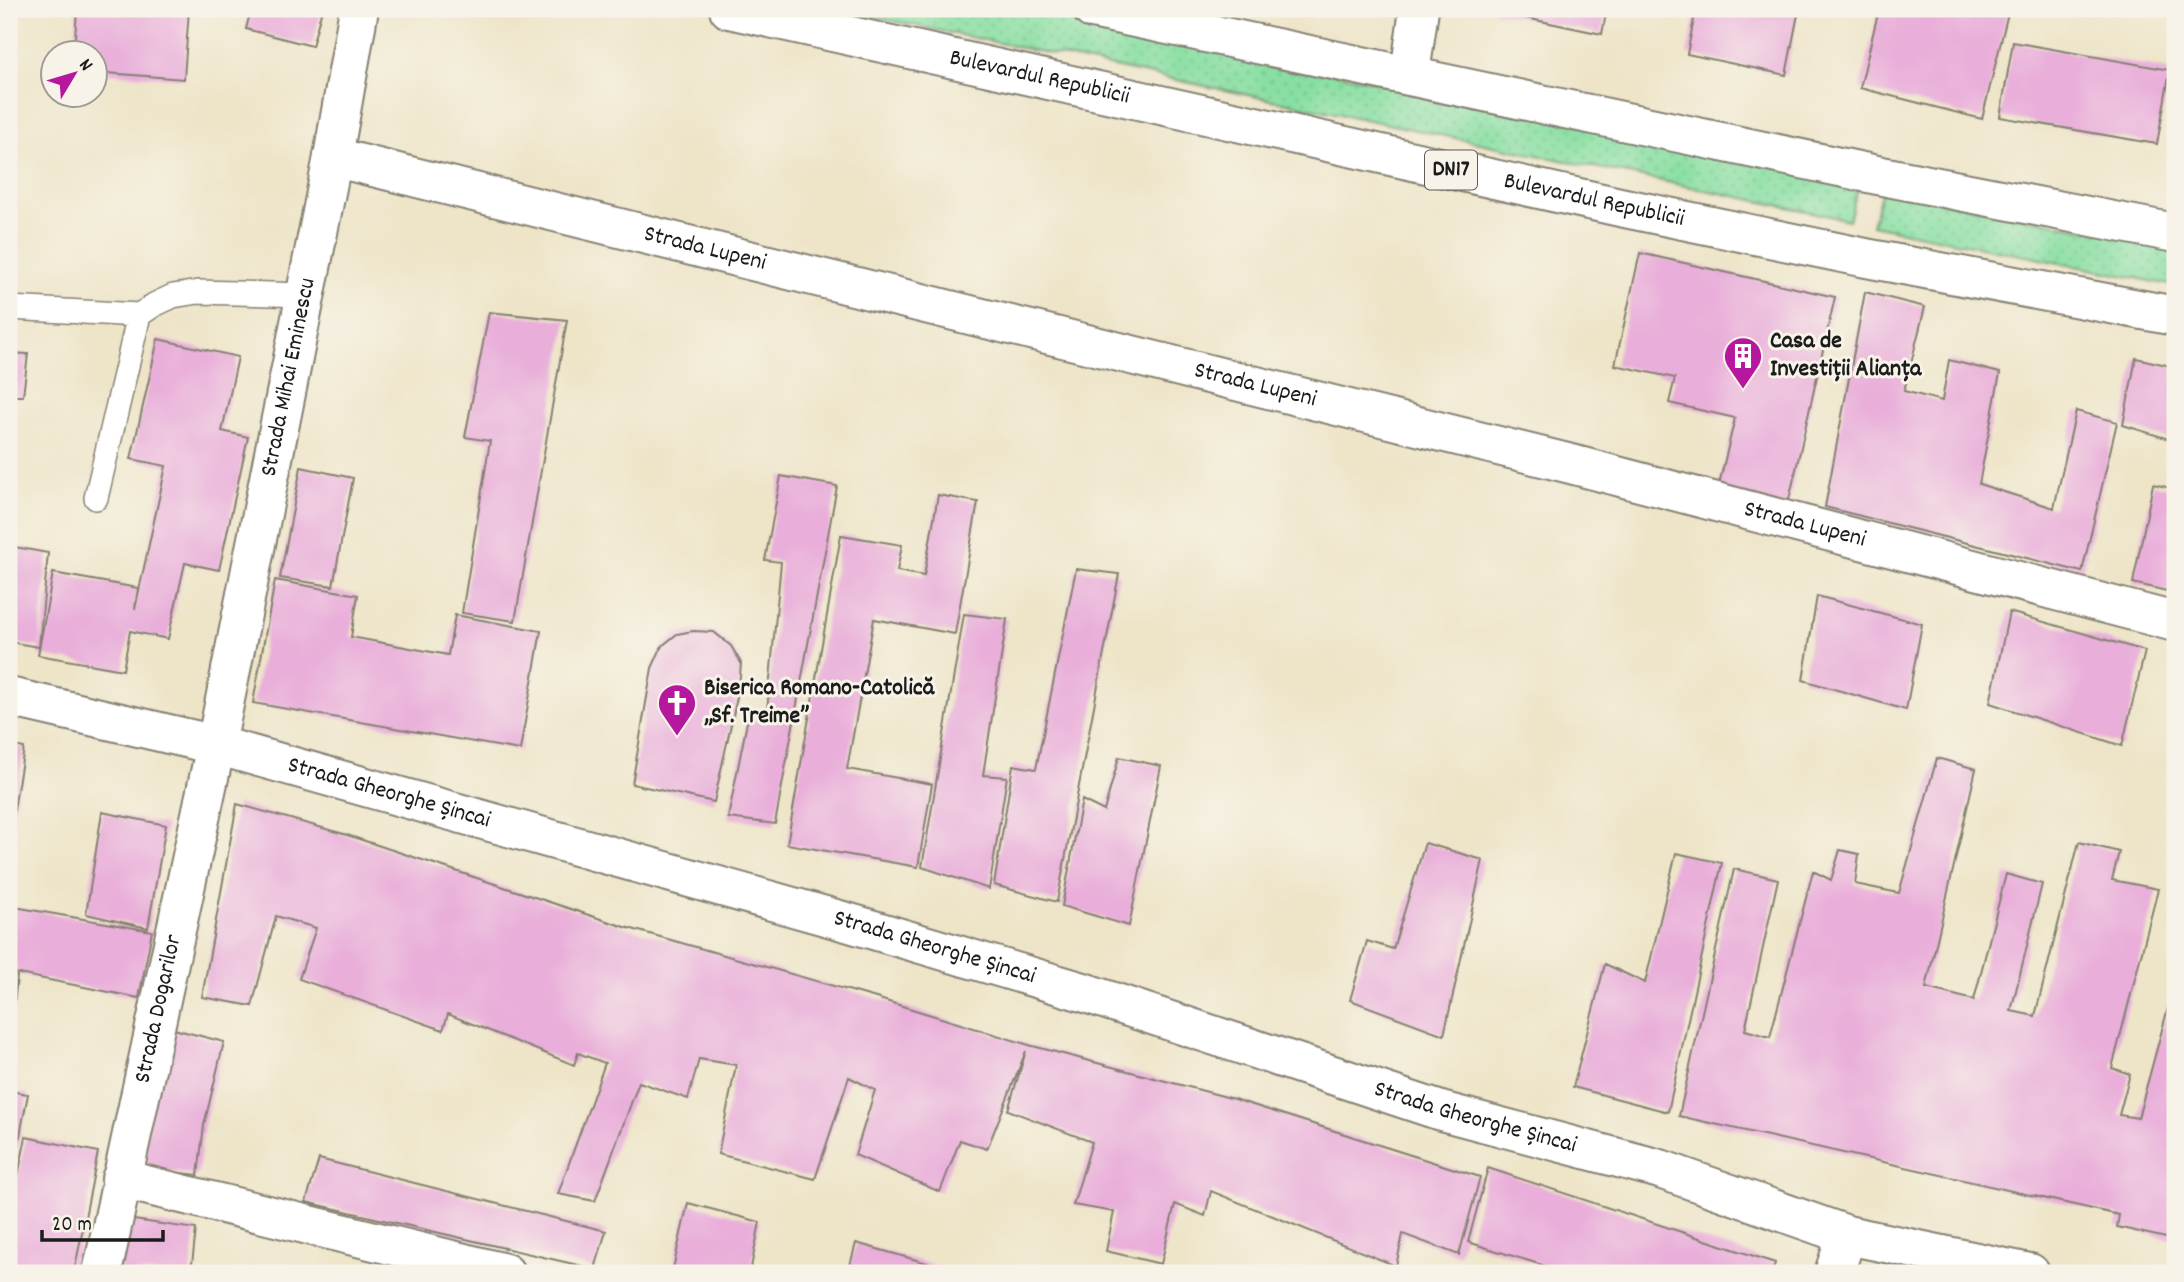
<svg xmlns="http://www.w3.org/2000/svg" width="2184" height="1282" viewBox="0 0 2184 1282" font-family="Dekko,sans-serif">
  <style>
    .grass { fill: url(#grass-dots); stroke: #527e60; stroke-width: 2 }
    .building { fill: #e9aeda }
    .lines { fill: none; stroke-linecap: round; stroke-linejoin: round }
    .service-casing { stroke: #858072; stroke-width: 26 }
    .minor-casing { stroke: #858072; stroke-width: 42 }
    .tertiary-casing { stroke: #858072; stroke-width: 42 }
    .primary-casing { stroke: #858072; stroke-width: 42 }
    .service { stroke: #fff; stroke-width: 23 }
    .minor { stroke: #fff; stroke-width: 38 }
    .tertiary { stroke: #fff; stroke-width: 38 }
    .primary { stroke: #fff; stroke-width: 38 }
    .labels { text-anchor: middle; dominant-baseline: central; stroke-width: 6; stroke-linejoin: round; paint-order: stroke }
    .shield { fill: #f7f3e8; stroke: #5e5c59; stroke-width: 2 }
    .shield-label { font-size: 23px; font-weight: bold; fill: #1c1c1c }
    .street-label { font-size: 24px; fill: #1c1c1c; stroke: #f7f3e8 }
    .poi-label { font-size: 24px; font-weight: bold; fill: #1c1c1c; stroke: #f7f3e8; text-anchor: start }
  </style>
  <defs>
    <pattern id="grass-dots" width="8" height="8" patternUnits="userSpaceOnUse" patternTransform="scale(1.75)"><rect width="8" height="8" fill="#88dfa3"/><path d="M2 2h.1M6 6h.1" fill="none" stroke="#75bf8c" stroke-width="1.8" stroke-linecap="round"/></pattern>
  </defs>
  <rect width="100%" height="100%" fill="#f7f3e8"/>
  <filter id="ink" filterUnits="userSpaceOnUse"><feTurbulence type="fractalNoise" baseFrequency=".0143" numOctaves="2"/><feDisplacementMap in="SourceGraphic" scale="14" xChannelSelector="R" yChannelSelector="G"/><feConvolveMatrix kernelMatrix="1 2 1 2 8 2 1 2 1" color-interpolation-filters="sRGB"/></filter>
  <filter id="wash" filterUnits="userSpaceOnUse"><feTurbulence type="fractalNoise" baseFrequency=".00686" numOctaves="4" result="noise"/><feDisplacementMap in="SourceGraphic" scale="28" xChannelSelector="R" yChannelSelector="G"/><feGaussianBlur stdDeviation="1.57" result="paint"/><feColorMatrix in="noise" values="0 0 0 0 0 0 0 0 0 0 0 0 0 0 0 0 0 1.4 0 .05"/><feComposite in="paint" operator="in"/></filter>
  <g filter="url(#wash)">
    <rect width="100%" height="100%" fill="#eee5c9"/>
    <path class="grass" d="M835,9H1027L1859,183L1849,220Z
      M1882,190L2175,247V286L1872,225Z"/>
    <g id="blocks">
      <path class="building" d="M77,9H189L184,79L94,72V52H74Z
        M251,9H322L312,46L246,29Z
        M1493,9H1607L1602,34L1493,11Z
        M1696,9H1799L1786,75L1687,54Z
        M1879,9H2009L1982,119L1860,88Z
        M2013,42L2170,70L2157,144L2000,117Z
        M1640,253L1835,297L1787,509L1717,493L1735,418L1669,403L1675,378L1615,365Z
        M1865,292L1925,307L1904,391L1942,401L1949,360L2000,373L1979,484L2054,508L2076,411L2117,422L2082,572L1825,507Z
        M489,312L567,320L515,621L462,613L490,441L465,437Z
        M158,339L238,357L222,431L248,437L219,570L185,563L168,639L130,631L123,670L38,655L53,573L138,588L135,609L166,466L131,459Z
        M9,353L28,354L23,396H9Z
        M2136,358L2175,367V441L2123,425Z
        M301,467L353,478L333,586L280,578Z
        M781,476L837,486L775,824L728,818L749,712L767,711L781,562L765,560Z
        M2153,484L2175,489V593L2133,583Z
        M938,495L978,502L955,634L874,619L847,769L932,784L918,867L787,844L841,535L902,545L897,571L924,576Z
        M9,546L48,553L39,647L9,642Z
        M1076,569L1119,574L1057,902L994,885L1013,765L1036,769Z
        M275,580L358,595L351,637L448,655L455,615L541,631L520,750L253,703Z
        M1817,596L1922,624L1906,710L1803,680Z
        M2009,612L2145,651L2122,746L1990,703Z
        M964,614L1007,619L983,775L1007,777L989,889L922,867Z
        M693,631L714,632L731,646L741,663L739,688L714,802L632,784L652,668L662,646L677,634Z
        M9,745L24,748L10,834H9Z
        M1119,757L1161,766L1129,926L1062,906L1082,800L1104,811Z
        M1937,758L1976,769L1926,988L1974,1000L2006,874L2042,884L2011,1011L2035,1016L2079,842L2119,852L2112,880L2158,889L2112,1068L2130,1074L2119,1115L2138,1118L2175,982V1240L2117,1227L2119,1215L1679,1116L1734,869L1778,879L1745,1030L1770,1037L1813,871L1831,880L1840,850L1859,854L1855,884L1899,893Z
        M237,804L344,834L625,927L876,998L1029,1045L1234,1099L1480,1177L1459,1255L1403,1234L1396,1266L1211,1191L1205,1216L1175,1204L1161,1264L1106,1251L1114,1212L1073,1205L1092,1142L1008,1110L1026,1051L987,1149L960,1140L940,1192L855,1155L875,1090L849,1077L815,1179L718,1154L736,1065L699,1059L688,1099L639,1082L595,1201L558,1194L605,1063L578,1053L574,1065L448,1014L443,1030L299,979L316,928L276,916L252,1006L202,997Z
        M102,812L166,825L148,928L86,914Z
        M1425,843L1483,860L1444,1035L1350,1000L1367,941L1393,949Z
        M1676,853L1722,863L1668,1112L1573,1087L1605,964L1645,983Z
        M9,906L152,931L139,998L9,972Z
        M9,975L17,976L11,1037H9Z
        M170,1028L224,1042L204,1125L198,1175L137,1168Z
        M9,1091L28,1094L11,1182L9,1181Z
        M26,1137L98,1152L74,1273H32L9,1269V1219Z
        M319,1159L606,1231L595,1269L306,1202Z
        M1488,1168L1775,1263L1772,1273H1568L1468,1242Z
        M688,1203L760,1222L750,1273H672Z
        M127,1219L196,1229L191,1273H119Z
        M856,1243L941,1267L939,1273H848Z"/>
    </g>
  </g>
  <g filter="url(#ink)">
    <use href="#blocks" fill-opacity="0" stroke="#858072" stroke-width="2"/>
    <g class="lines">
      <g class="service-casing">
        <path id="service" d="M9,308L139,315L154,305L173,296L198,292L306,295
          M96,498L139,315"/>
      </g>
      <g class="minor-casing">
        <g id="minor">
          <path d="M1410,74L1419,9"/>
          <path id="s1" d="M333,157L1571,464L2175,622"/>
          <path d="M121,1179L505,1273"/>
          <path id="s2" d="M102,1273L216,745L333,157L359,9"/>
        </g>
      </g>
      <g class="tertiary-casing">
        <g id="tertiary">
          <path id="s3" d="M9,697L216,745L850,923L1083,992L1441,1111L1660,1169L1847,1235L2030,1273"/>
          <path d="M1834,1273L1847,1235"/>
        </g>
      </g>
      <g class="primary-casing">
        <g id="primary">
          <path id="s4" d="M729,9L1620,207L1866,258L2175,316"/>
          <path d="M1092,9L1882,176L2175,233"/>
        </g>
      </g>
      <use href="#service" class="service"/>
      <use href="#minor" class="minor"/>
      <use href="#tertiary" class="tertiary"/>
      <use href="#primary" class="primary"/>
    </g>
  </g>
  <defs>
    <g id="building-pin" transform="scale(2.0125)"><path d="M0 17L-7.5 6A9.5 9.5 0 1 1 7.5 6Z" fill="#b5179e" stroke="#f7f3e8"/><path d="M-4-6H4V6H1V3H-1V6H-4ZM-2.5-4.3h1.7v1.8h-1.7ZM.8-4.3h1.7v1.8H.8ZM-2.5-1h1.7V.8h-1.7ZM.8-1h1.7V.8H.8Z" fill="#fff"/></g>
    <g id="church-pin" transform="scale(2.0125)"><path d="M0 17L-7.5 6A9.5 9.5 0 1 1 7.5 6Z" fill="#b5179e" stroke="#f7f3e8"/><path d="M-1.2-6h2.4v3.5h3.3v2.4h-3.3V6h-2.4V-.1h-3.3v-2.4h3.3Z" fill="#fff"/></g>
  </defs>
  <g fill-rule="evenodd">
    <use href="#building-pin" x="1743" y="356"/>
    <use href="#church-pin" x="677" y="703"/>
  </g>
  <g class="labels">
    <rect class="shield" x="1425" y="150.5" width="52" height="39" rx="5"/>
    <g class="shield-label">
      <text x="1451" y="170">DN17</text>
    </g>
    <g class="street-label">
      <text stroke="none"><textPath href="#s4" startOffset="318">Bulevardul Republicii</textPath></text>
      <text stroke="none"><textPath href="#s4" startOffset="886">Bulevardul Republicii</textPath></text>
      <text stroke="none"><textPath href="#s1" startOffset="383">Strada Lupeni</textPath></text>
      <text stroke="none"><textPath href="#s2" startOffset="915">Strada Mihai Eminescu</textPath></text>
      <text stroke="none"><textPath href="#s1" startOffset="950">Strada Lupeni</textPath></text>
      <text stroke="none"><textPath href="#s1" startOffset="1517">Strada Lupeni</textPath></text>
      <text stroke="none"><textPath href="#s3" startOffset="392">Strada Gheorghe Șincai</textPath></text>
      <text stroke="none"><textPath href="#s3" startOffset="959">Strada Gheorghe Șincai</textPath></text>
      <text stroke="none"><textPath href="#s2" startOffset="270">Strada Dogarilor</textPath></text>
      <text stroke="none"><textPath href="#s3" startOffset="1526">Strada Gheorghe Șincai</textPath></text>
    </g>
    <g class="poi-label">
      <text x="1770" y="342">Casa de<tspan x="1770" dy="28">Investiții Alianța</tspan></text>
      <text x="704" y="689">Biserica Romano-Catolică<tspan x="704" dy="28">„Sf. Treime”</tspan></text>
    </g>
  </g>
  <rect width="2184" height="1282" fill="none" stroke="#f7f3e8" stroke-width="35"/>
  <g transform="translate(74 74) rotate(52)"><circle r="33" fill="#f7f3e8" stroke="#9f9d96" stroke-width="2"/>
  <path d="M0-5L12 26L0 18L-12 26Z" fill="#b5179e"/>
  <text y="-10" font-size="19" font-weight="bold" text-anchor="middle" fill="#1c1c1c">N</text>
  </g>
  <path d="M42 1230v10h121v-10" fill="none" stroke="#1c1c1c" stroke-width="3.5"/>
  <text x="52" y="1230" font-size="21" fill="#1c1c1c" stroke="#f7f3e8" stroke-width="5" paint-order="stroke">20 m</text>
</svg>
